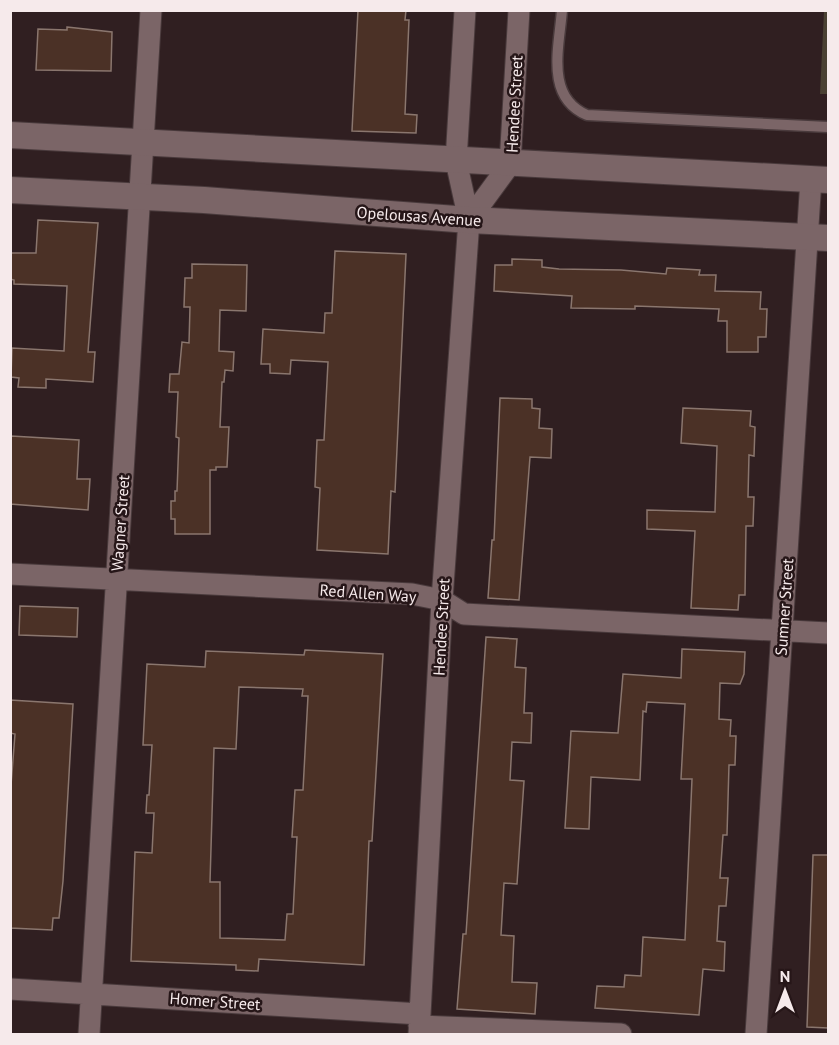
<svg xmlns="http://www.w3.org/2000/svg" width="839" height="1045" viewBox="0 0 839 1045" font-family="'PT Sans',sans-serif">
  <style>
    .green { fill: #4a4133 }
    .building { fill: #4b3126; stroke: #8a766e; stroke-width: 1.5; fill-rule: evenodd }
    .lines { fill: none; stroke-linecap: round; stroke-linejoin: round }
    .service-casing { stroke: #493a3c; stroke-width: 13 }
    .minor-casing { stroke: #493a3c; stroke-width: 23 }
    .tertiary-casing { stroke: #493a3c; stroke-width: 28 }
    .service { stroke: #7b6567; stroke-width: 10 }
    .minor { stroke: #7b6567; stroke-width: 21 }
    .tertiary { stroke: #7b6567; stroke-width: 26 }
    .labels { text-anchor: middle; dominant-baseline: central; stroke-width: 5; stroke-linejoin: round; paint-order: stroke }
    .street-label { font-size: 16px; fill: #f6eaeb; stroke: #261618 }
  </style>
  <rect width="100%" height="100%" fill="#301f21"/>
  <path class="green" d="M824,11H828V94H820Z"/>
  <path class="building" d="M358,10H406L405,20H409L405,114L417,115L416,133L352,131Z
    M67,27L112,32L111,71L36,70L38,29L67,30Z
    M38,220L98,223L88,352H95L93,382L46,379V388L18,387L19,378L11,377L12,348L64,351L67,286L14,284V280L10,279V253H36Z
    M335,251L406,254L395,492L391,491L388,554L317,550L320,488L315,487L317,440H324L328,362L291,360L290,374L270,373V364H261L263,329L324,333L325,313H332Z
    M512,259L542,260V267L559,269L621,270L666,274L667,268L700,270L699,275H716L715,291L761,292L760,309H767L766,337H758V352H727V321H718L719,309L635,306V309L571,308L572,296L494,291L495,265H512Z
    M192,264L247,265L246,311L220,310L219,351L234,352L233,371L225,370L224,382H222L220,427H229L227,467H216V470H210V534H175V519H171V501H175V491H177L179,438L176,437L178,392H169L170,374H179L182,342L189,343L190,307H184L185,278H192Z
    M500,398L532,399V408L540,409L539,428L552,429L551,458L530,457L519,600L488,598L492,540H494Z
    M683,408L751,411L750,426L755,427L754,456L749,455L748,497H754L753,526H746L745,595H739L738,610L691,608L695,531L647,529V510L715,512L717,446L681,443Z
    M11,436L79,440L77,479H90L88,510L10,504Z
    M20,606L78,608L77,637L19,635Z
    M486,637L517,639L515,667L526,668L524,713H532L531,743L512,742L510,780L524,781L517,884L504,883L501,935L514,936L512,982L537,983L535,1014L457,1009L463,934H466Z
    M682,649L745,652L744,674L740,684L720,683L719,719L731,720L730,736H736L735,765H729L727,835H723L720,878H728L726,906H719L717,941L725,942L724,971L703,969L699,1015L595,1008L597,986L624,987L625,975L641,976L643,937L685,940L692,779H681L685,704L647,702L646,712L643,711L640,780L591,777L589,829L565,828L571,731L618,733L623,674L681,678Z
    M305,650L383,654L372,841H369L364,965L259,959L258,971L236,970V965L131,961L135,852L152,853L154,813H146L147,795H149L152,745H143L147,664L205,667L206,651L304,655ZM239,687L303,689L302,696H308L303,790H295L292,837H297L293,914H287L285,940L220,938V882H210L214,748L236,749Z
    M10,700L73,704L63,881L59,918H53L52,930L10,928V798L15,734L10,733Z
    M813,855H828V1028L807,1027Z"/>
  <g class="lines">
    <g class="service-casing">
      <path id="service" d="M562,10C559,48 545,97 587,115L828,127"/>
    </g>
    <g class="minor-casing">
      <path id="minor" d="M469,220L510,164L519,10
        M10,574L412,594L442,600L464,614L828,633
        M10,989L420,1014
        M419,1026L621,1034
        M89,1034L151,10
        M419,1034L442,600L469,220L456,161L465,10
        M756,1034L811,179"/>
    </g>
    <g class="tertiary-casing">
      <path id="tertiary" d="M10,135L828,180
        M10,190L204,200L469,220L828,238"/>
    </g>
    <use href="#service" class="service"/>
    <use href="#minor" class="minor"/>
    <use href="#tertiary" class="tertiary"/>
  </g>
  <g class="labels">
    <g class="street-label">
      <text transform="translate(514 104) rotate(-87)">Hendee Street</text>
      <text transform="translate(419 216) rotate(4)">Opelousas Avenue</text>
      <text transform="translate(120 523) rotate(-86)">Wagner Street</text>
      <text transform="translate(368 593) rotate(4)">Red Allen Way</text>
      <text transform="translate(784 607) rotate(-86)">Sumner Street</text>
      <text transform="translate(441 627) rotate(-87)">Hendee Street</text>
      <text transform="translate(215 1001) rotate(4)">Homer Street</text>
    </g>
  </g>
  <rect width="839" height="1045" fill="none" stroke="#f6eaeb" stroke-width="24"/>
  <g transform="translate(785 991)" stroke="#261618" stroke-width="4.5" paint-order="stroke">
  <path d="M0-4.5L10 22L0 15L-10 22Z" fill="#f6eaeb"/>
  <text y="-9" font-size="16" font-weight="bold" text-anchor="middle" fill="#f6eaeb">N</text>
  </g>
</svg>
